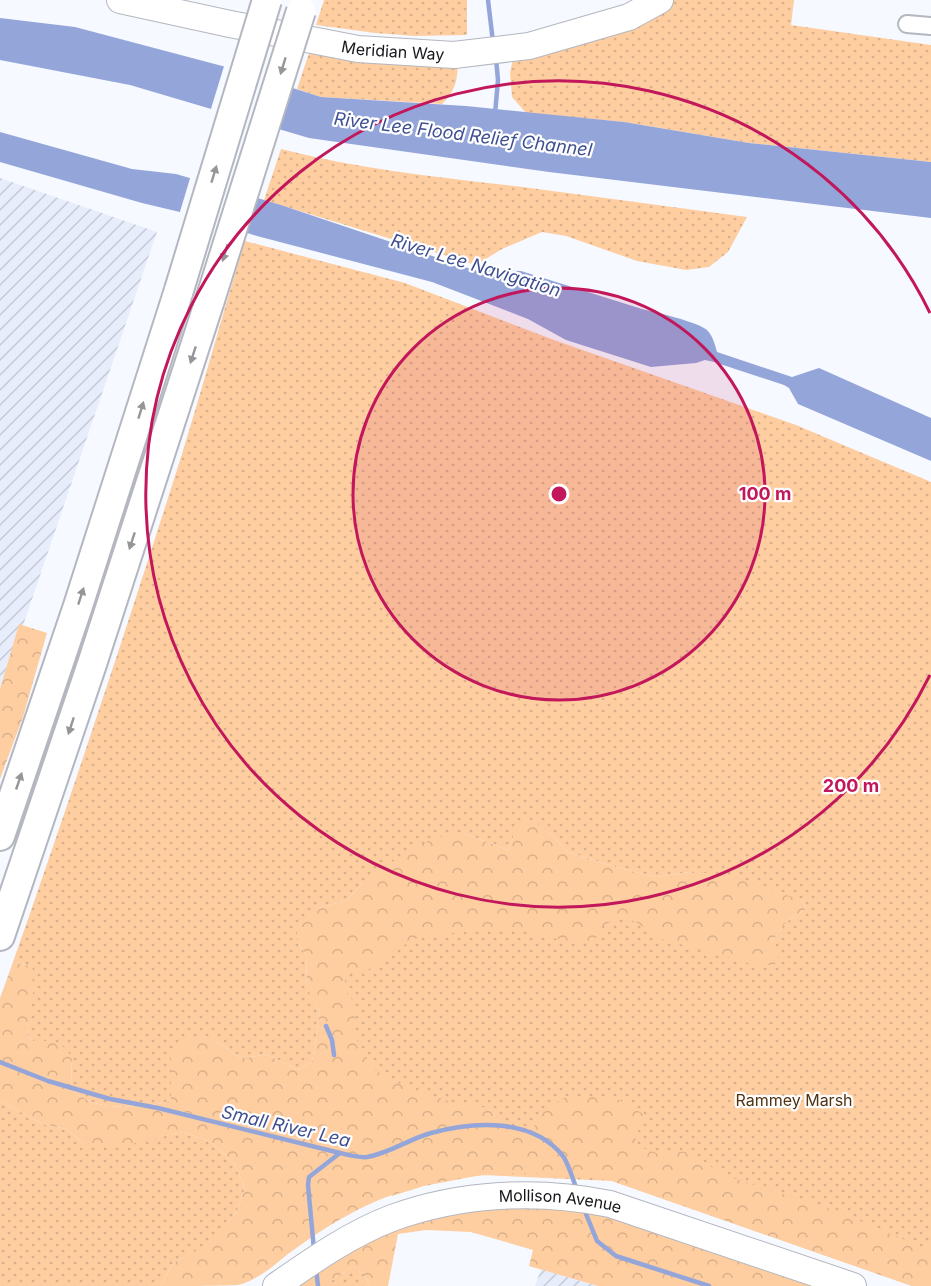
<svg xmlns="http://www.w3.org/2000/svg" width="931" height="1286" viewBox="0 0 931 1286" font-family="Inter,sans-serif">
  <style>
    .industrial { fill: url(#industrial-furrows) }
    .grass { fill: url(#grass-dots) }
    .forest { fill: url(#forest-crowns) }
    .water { fill: #94a5da }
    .pier { fill: #f6f9ff }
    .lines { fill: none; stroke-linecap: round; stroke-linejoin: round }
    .stream { stroke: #94a5da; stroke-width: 4.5 }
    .minor-casing { stroke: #b4b7bf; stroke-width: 20 }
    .primary-casing { stroke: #b4b7bf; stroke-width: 28 }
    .motorway-casing { stroke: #b4b7bf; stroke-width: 32 }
    .minor { stroke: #fff; stroke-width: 16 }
    .primary { stroke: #fff; stroke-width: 26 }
    .motorway { stroke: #fff; stroke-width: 28 }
    .motorway-bridge-casing { stroke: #b4b7bf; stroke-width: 32; stroke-linecap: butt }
    .motorway-bridge { stroke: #fff; stroke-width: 28 }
    .oneway { fill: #969698 }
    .ring { fill: none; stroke: #c2185b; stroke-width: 3 }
    .labels { text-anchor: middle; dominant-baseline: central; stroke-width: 4.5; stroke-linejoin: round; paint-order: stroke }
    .street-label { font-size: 16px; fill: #151619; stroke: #fff }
    .park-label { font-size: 16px; fill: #523311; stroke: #fff }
    .water-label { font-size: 18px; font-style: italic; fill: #3e4f91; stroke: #fff }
    .centre { fill: #c2185b; stroke: #fff; stroke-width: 3 }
    .ring-label { font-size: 18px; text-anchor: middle; font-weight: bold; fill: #c2185b; stroke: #fff; stroke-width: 4.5; stroke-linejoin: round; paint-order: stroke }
  </style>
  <defs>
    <pattern id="industrial-furrows" width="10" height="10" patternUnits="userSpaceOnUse" patternTransform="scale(1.5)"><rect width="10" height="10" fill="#e8edfc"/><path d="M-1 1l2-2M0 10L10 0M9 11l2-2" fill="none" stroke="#c6cad7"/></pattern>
    <pattern id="grass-dots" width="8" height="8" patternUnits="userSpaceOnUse" patternTransform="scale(1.5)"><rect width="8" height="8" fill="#fecea1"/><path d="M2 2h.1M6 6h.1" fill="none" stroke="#d9b08a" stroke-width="1.8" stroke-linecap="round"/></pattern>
    <pattern id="forest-crowns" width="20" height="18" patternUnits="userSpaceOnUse" patternTransform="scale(1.5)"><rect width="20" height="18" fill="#fecea1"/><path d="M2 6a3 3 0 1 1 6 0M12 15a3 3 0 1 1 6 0" fill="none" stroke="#d9b08a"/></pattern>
  </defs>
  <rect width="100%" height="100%" fill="#f6f9ff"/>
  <path class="industrial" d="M0,178L157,232L0,693Z
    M541,1269L598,1286H535Z"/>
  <path class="grass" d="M324,0H467V35L415,36L375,33L316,25Z
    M673,0H794L791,25L931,45V162L749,143L624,122L526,113L512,97L510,73L513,58L657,9Z
    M310,50L458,63C457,81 456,90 442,104L321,97L297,89Z
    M281,149C358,169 436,177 515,186C593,196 670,207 747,217L728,252L709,267L686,270L637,261L566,236L542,232L502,249L476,265L264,200Z
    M245,241L405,283L554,340L796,425L931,482V1286H912L612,1181L481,1175L424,1186L392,1196L339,1079L335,919L624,914L771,943L786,922L806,909L803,901L689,872L656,877L619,868L568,852L549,832L514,835L508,850L466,834L362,884L347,900L319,908L297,941L306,955L307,988L320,1011L312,1062L298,1070L266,1054L242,1059L212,1039L171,1057L172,1101C148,1107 115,1110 91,1102C84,1099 77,1093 71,1089L72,1059L48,1041H33L27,1035L29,1020L26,965L13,962C72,794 128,624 182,454C204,383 223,312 245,241Z
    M0,1101L43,1124L66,1129L84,1144L155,1138L183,1132L211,1142L234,1163L245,1188L236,1213L209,1245L173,1263L161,1286H0Z
    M352,1267L363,1273L370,1286H331V1281Z"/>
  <path class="forest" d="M19,624L47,633L23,717L0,779V689Z
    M528,818L549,832L568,852L619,868L656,877L689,872L724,874L803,901L806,909L786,922L771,943L779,954L775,965H755L658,938L636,922L616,917L601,928L594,942L578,944L515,929L460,932L418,938L394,950L368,970L348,972L343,987L355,1004L356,1038L373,1069L406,1087L455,1103L489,1108L505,1125L531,1133L541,1112L567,1096L614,1097L643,1114L634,1145L659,1154L689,1151L723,1175L837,1211L931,1251V1286H912L612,1181C531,1168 446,1170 370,1204C341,1217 314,1235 288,1254C273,1266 258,1280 238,1285C218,1286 183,1286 161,1286L173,1263L209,1244L236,1213L245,1188L234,1163L211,1142L183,1132L114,1148L84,1144L66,1129L43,1124L0,1101V998L13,962L26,965L33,969L34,987L27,1035L33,1041H48L66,1048L72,1059L71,1089C77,1093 84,1099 91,1102C115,1110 148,1107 171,1101V1057L188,1038L212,1039L242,1059L266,1054L298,1070L312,1062L320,1011L307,989L306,955L297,941V923L319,908L347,900L362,884L399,857L436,837L466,834L508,850L514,835Z
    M520,1202L614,1214L820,1286H598L529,1266L533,1250L471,1232L426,1230L398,1234L388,1286H370L363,1273L352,1267L331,1281V1286H296L343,1252L409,1220Z"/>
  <path class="water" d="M0,18L75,27L226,67L321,97L466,106L624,122L749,143L931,162V218L549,172L309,138L130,85L0,60Z
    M0,132L132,169L176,174L281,205L474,270L521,271L642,309C655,312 698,322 707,330C713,336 715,345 717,352L792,377L819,368L931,418V461L798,404L789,388L784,385L714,362L705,360L696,363L651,367L566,340L528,319L432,282L257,236L184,213L142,203L0,162Z"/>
  <path class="pier" d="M225,63L292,85L278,132L210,112Z
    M191,175L259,195L246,235L179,215Z"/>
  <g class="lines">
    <path class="stream" d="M488,0L493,42
      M495,114L498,80L496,59
      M326,1026L332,1040L334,1055
      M0,1062L48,1081L110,1099L158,1108L340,1153C348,1155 359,1158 367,1157C390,1153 409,1139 431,1133C475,1121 532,1118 563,1156C569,1165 573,1180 577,1190
      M584,1209L597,1241L616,1256L709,1286
      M314,1250L308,1185L309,1177L340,1153
      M316,1268L318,1286"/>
    <g class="minor-casing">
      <path id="minor" d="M907,24L931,26"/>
    </g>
    <g class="primary-casing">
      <g id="primary">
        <path id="s1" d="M120,0L230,24L358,49L454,55L529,46L629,17L660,0"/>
        <path id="s2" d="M276,1286C312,1261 350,1234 392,1218C461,1193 537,1189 610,1204L853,1286"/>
      </g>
    </g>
    <g class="motorway-casing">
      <path id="motorway" d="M0,836L78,606L179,290
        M0,936L92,664L210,300"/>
    </g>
    <use href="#minor" class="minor"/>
    <use href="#primary" class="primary"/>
    <use href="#motorway" class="motorway"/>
    <g class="motorway-bridge-casing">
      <path id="motorway-bridge" d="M179,290L267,0
        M210,300L301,11"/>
    </g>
    <use href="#motorway-bridge" class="motorway-bridge"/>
  </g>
  <defs><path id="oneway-solid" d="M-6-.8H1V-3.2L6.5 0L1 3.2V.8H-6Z" transform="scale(1.5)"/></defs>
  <g class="oneway">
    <use href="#oneway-solid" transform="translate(283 66) rotate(107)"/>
    <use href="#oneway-solid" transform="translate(214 174) rotate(-73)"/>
    <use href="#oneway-solid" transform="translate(225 253) rotate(107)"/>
    <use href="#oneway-solid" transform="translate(193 355) rotate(108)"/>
    <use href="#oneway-solid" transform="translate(141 410) rotate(-73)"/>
    <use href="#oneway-solid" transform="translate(132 541) rotate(108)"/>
    <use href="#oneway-solid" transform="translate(81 596) rotate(-72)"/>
    <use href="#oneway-solid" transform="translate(71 726) rotate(108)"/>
    <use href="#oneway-solid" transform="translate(19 781) rotate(-71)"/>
  </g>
  <circle cx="559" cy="494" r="206" fill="#c2185b" fill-opacity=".12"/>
  <g class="ring">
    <circle cx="559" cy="494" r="206"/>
    <path d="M930 675A413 413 0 1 1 930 313"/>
  </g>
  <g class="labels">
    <g class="street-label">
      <text stroke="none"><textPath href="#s1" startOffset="278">Meridian Way</textPath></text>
      <text stroke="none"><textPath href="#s2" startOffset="306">Mollison Avenue</textPath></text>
    </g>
    <g class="park-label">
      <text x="794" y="1100">Rammey Marsh</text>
    </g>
    <g class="water-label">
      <text transform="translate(463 134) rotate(7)">River Lee Flood Relief Channel</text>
      <text transform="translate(476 265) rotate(17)">River Lee Navigation</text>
      <text transform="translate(286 1126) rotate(13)">Small River Lea</text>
    </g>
  </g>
  <circle cx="559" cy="494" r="9" class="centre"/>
  <g class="ring-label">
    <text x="765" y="500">100 m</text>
    <text x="851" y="792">200 m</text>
  </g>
</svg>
